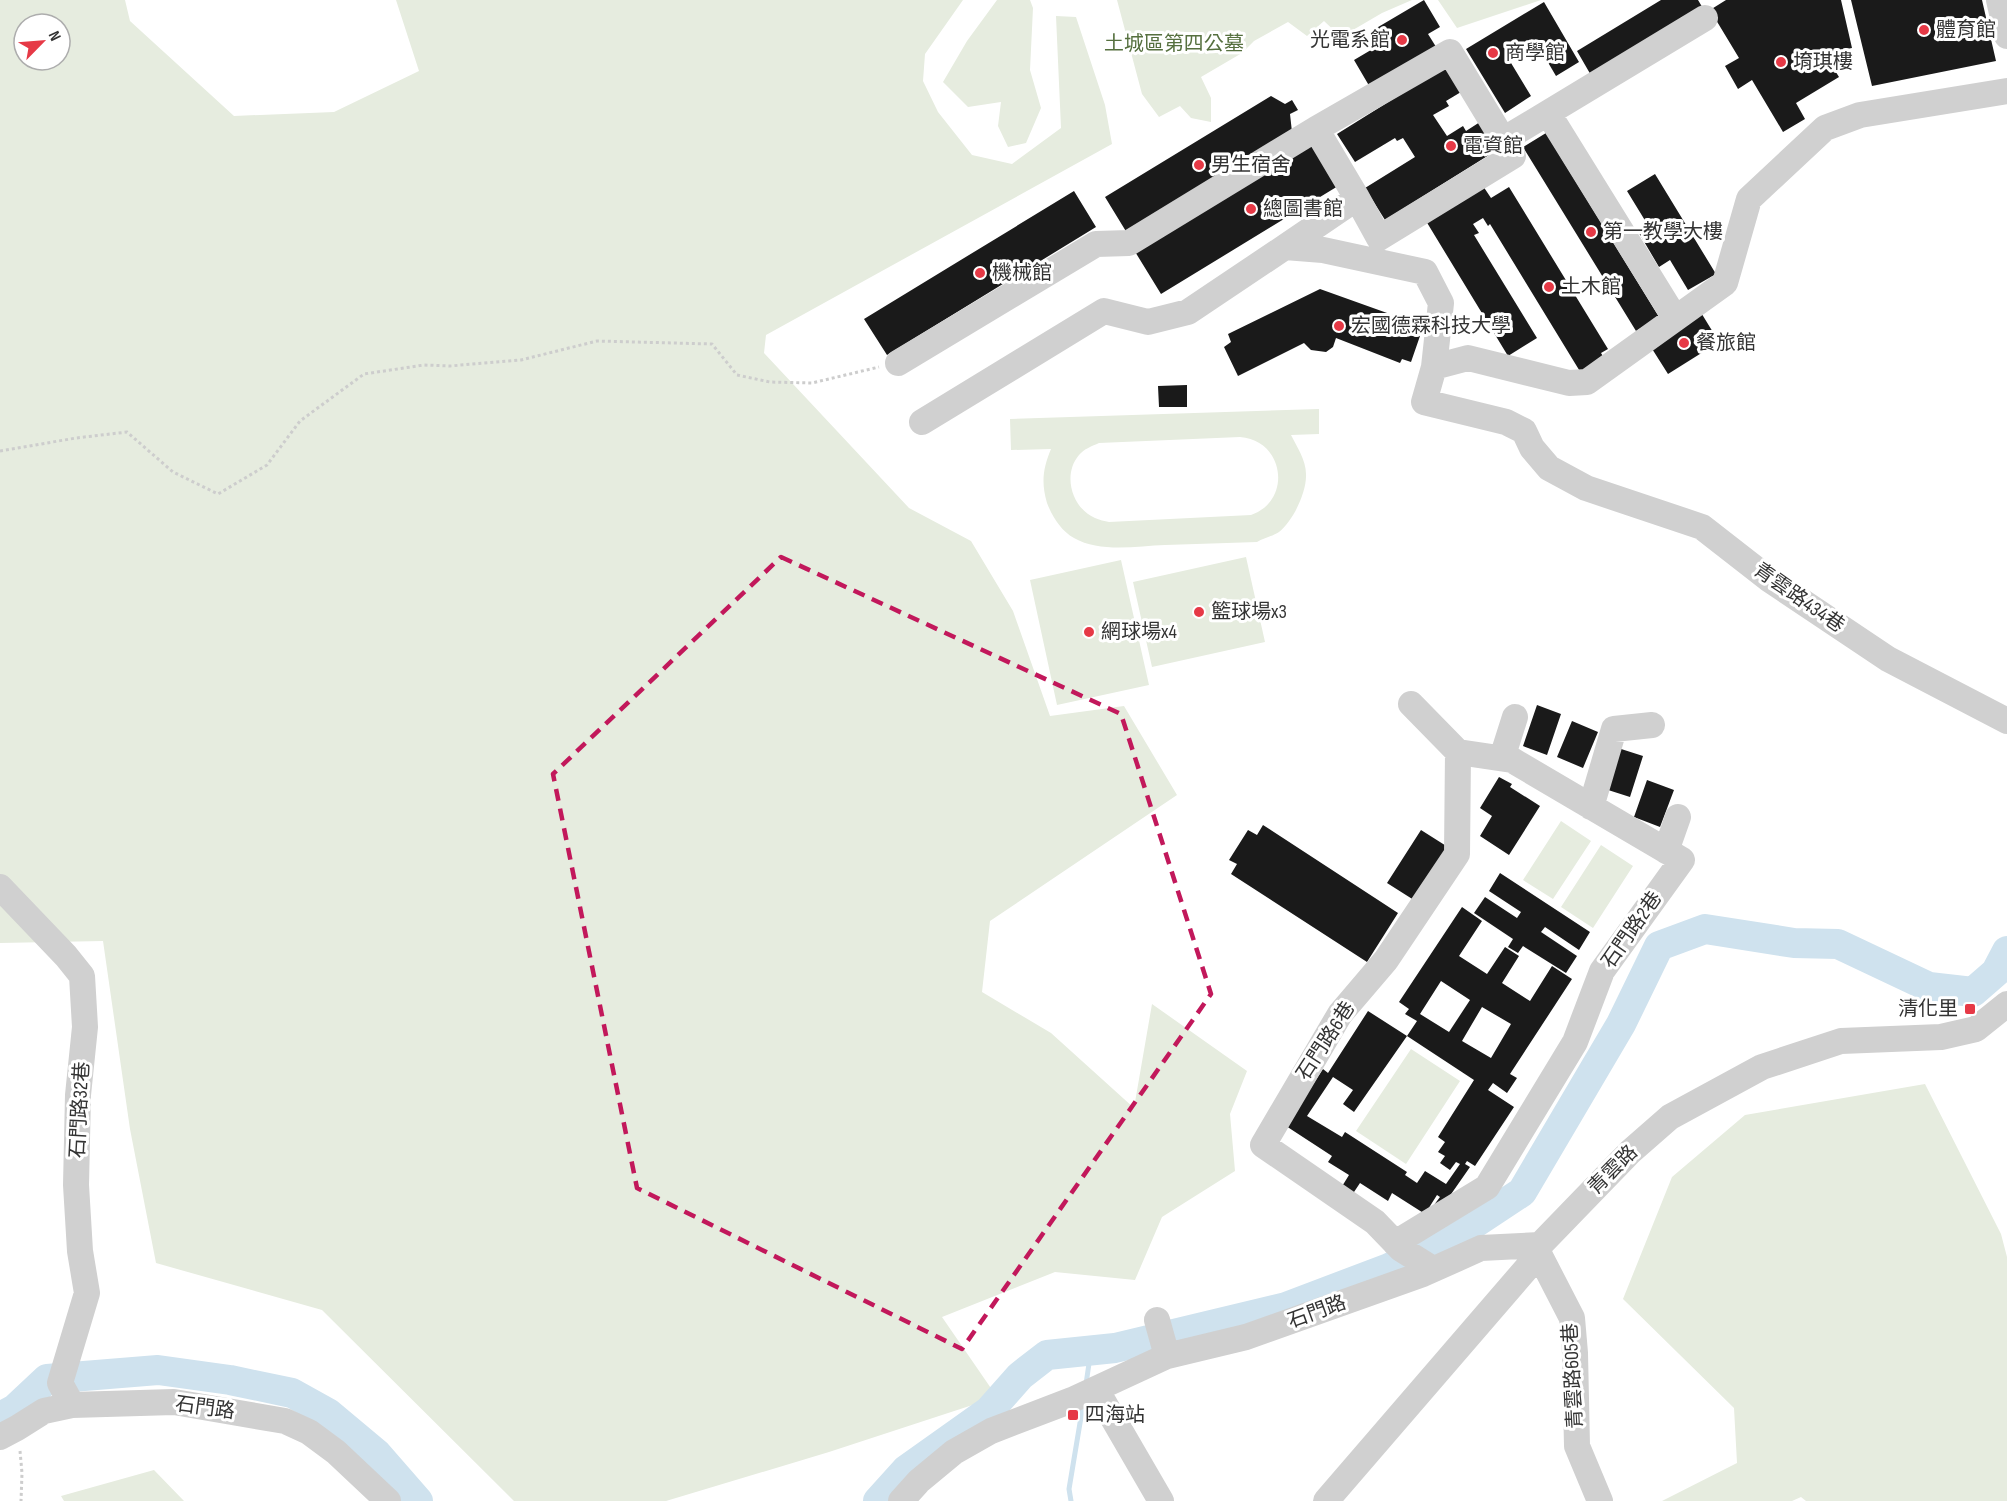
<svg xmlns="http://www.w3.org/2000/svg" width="2007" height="1501" viewBox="0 0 2007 1501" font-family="'Sofia Sans Condensed','Noto Sans TC',sans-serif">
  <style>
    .green { fill: #e6ecdf; fill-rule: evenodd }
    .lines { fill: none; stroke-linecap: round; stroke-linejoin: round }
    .stream { stroke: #cfe2ee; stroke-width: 5 }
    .river { stroke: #cfe2ee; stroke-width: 30 }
    .building { fill: #1a1a1a; fill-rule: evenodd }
    .path { stroke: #cdcdcd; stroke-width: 3; stroke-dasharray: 3 3; stroke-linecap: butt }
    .minor { stroke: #d0d0d0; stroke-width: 26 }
    .marked { fill: none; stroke: #c2185b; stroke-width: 4.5; stroke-dasharray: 12 8; stroke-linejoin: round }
    .poi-dot { fill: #e63946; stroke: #fff; stroke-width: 2 }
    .labels { text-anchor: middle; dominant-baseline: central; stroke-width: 6; stroke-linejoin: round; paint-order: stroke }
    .poi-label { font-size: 20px; fill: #333; stroke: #fff; text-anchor: start }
    .park-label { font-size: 20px; fill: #56703f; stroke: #fff }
    .street-label { font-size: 20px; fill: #333; stroke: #fff }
  </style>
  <rect width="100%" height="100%" fill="#fff"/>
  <path class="green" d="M0,0H125L130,21L234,116L334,112L419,71L396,0H963L925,54L923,81L938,112L972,155L1012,164L1061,128L1056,16L1076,17L1105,105L1112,144L766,335L764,353L909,508L971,541L1013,611L1050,716L1124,706L1177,795L990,921L982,992L1051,1033L1134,1108L1152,1004L1247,1071L1230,1114L1235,1171L1162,1217L1135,1280L1055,1272L942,1317L997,1397L829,1452L666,1501H514L322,1310L156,1263L130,1129L103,941L0,943ZM24,24H60V60H24Z
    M997,0H1030L1033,8L1030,70L1041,108L1026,143L1008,147L998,126L1001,102L968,107L943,82L967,41Z
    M1117,0H1412L1382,13L1341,37L1324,21L1307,36L1288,22L1254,41L1242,53L1201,77L1211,98V122L1191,118L1180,106L1159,117L1142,94Z
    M1438,0H1541L1457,28Z
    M1319,409V434L1291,435C1297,447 1306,460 1306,474C1307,492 1293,521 1279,532C1273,536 1264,538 1257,542C1227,543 1196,544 1165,545C1137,546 1100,553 1074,538C1061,531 1052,516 1047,503C1041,483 1043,468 1051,449L1011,450L1010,419ZM1240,437C1284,440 1293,500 1251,515L1109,522C1105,521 1099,520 1095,518C1072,508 1062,475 1079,455C1084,449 1092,446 1099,443Z
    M1246,557L1265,642L1152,667L1133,582Z
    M1121,560L1149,685L1057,705L1030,580Z
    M1561,821L1591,841L1553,899L1523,880Z
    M1601,845L1633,866L1593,928L1561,907Z
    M1411,1049L1460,1081L1406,1164L1356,1131Z
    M1925,1084L2001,1234L2007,1257V1501H1806L1801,1497L1792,1501H1662L1737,1463L1734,1408L1623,1299L1672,1177L1745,1115Z
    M154,1470L184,1501H64L61,1496Z"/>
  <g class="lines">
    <path class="stream" d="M1086,1384L1091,1350
      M1071,1501L1069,1489L1083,1405"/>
    <path class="river" d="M0,1417L15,1409L47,1379L158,1370L230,1380L292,1393L328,1413L377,1454L418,1501
      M878,1501L906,1470L989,1411L1020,1376L1047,1355L1115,1348L1286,1307L1389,1268L1457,1235L1522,1192L1621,1024L1659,946L1705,929L1794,943L1838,944L1929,987L1973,992L1996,972L2007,951"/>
  </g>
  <path class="building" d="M1424,0L1440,27L1428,34L1438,50L1371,89L1354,60L1376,47L1368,33Z
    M1661,0H1698L1704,10L1592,77L1577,51Z
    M1726,0H1841L1852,48L1824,53L1839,77L1796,103L1805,119L1783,132L1752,80L1738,89L1725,66L1739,58L1710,10Z
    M1851,0H1982L1996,61L1872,86Z
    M1544,2L1579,62L1556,76L1536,42L1508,58L1531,96L1505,113L1466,49Z
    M1446,66L1461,92L1446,101L1449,106L1433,115L1447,136L1463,126L1466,131L1480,122L1497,150L1385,220L1365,188L1415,157L1403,138L1397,141L1395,138L1355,162L1337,134Z
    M1271,96L1285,104L1292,100L1298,110L1290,114L1292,132L1127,233L1105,197Z
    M1546,133L1659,317L1636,331L1523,147Z
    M1316,140L1343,183L1161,294L1134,250Z
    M1655,174L1716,274L1688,290L1670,260L1659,267L1639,233L1649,227L1627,191Z
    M1483,186L1491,198L1509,187L1608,349L1601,353L1607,363L1584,378L1490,224L1488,226L1483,218L1473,224L1479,233L1474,235L1537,338L1508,356L1426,221Z
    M1074,191L1096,227L887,355L864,319Z
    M1320,289L1415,323L1413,333L1420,336L1411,362L1402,359L1400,363L1336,338L1333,347L1326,352L1311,350L1304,343L1238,376L1224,347L1231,342L1228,334Z
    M1700,311L1719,342L1668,374L1649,344Z
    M1187,385V407H1159L1158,386Z
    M1537,705L1561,714L1547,755L1523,746Z
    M1572,721L1598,732L1583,768L1557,757Z
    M1618,748L1643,756L1630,797L1605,789Z
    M1499,777L1512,784L1510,787L1540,806L1509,855L1480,836L1492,816L1480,808Z
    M1647,780L1674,790L1660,827L1634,817Z
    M1263,825L1398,913L1367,962L1231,874L1237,864L1229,860L1248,830L1257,835Z
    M1421,830L1451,849L1417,902L1387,883Z
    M1500,873L1590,932L1579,950L1545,927L1541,932L1577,956L1566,973L1523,946L1518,953L1508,947L1513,939L1474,913L1485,897L1517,918L1521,912L1489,891Z
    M1462,907L1482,921L1459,956L1487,974L1505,947L1519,956L1502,983L1530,1001L1552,966L1572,979L1510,1074L1517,1078L1507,1093L1493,1083L1488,1090L1514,1107L1475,1166L1467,1161L1465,1164L1470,1167L1440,1210L1434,1205L1440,1197L1437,1195L1425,1214L1392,1193L1388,1201L1360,1183L1352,1195L1341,1188L1349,1175L1328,1162L1332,1156L1286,1126L1323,1069L1328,1073L1368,1011L1407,1036L1417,1021L1405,1014L1409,1009L1399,1002ZM1441,981L1470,1000L1449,1032L1420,1014ZM1482,1007L1511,1024L1491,1058L1462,1041ZM1407,1036L1474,1080L1438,1137L1445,1142L1438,1152L1445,1156L1440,1163L1450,1170L1456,1162L1460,1164L1446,1184L1425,1171L1417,1183L1405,1175L1407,1172L1345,1132L1342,1137L1307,1116L1333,1077L1353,1090L1343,1104L1354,1112Z"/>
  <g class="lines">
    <path class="path" d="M0,451L76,438L127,432L173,472L218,494L267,465L300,421L364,374L424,365L450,366L521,360L597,341L712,344L737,375L770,382L812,383L879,367
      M20,1451L22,1473L21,1501"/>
    <path class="minor" d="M1999,0L2007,36
      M1548,113L1675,318
      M1503,140L1705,18
      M1285,247L1357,198L1379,238L1513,156L1450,52L1316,129L1357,198
      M898,363L1096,244L1129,243L1316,129
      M1434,367L1468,358L1569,383L1587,382L1725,283L1749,199L1825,128L1860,115L2007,91
      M922,422L1104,311L1148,322L1188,312L1285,247L1323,250L1425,272L1441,303L1434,367L1424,402L1506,422L1524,431L1532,448L1549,468L1586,488L1702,527L1770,580L1888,659L2007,721
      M1502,758L1515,717
      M1591,807L1614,729L1652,725
      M1666,851L1678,817
      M0,887L66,956L82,976L85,1027L78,1095L76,1185L80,1251L87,1293L60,1383L72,1405
      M1395,1243L1487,1187L1575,1042L1602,971L1682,860L1512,760L1458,752L1411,704
      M1539,1254L1572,1318L1575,1353L1577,1446L1600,1501
      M1433,1269L1401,1249L1375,1222L1263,1145L1340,1014L1386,960L1457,854L1458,752
      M1157,1320L1167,1356
      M1096,1389L1161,1501
      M0,1437L17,1428L44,1411L72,1405L174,1402L285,1421L309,1432L336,1452L388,1501
      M901,1501L919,1481L954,1452L991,1431L1072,1400L1167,1356L1246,1337L1423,1274L1481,1248L1540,1245
      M1326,1501L1539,1254L1540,1245L1630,1152L1670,1117L1762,1067L1841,1041L1941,1037L1976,1029L2007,1004"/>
  </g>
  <path class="marked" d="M781,557L1121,714L1211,994L962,1349L637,1188L553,774Z"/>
  <g class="poi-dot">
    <circle cx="1924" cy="30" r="6"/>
    <circle cx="1402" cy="40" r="6"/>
    <circle cx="1493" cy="53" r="6"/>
    <circle cx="1781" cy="62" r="6"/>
    <circle cx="1451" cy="146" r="6"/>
    <circle cx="1199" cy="165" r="6"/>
    <circle cx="1251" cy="209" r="6"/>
    <circle cx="1591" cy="232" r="6"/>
    <circle cx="980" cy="273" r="6"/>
    <circle cx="1549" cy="287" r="6"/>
    <circle cx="1339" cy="326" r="6"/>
    <circle cx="1684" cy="343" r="6"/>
    <circle cx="1199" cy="612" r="6"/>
    <circle cx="1089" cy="632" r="6"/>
    <rect x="1964" y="1003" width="12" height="12" rx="3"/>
    <rect x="1067" y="1409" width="12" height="12" rx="3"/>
  </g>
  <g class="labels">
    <g class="poi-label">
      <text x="1936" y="30">體育館</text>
      <text x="1390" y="40" text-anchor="end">光電系館</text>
      <text x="1505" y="53">商學館</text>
      <text x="1793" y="62">堉琪樓</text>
      <text x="1463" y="146">電資館</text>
      <text x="1211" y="165">男生宿舍</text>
      <text x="1263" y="209">總圖書館</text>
      <text x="1603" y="232">第一教學大樓</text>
      <text x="992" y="273">機械館</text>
      <text x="1561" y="287">土木館</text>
      <text x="1351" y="326">宏國德霖科技大學</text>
      <text x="1696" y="343">餐旅館</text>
      <text x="1211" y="612">籃球場x3</text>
      <text x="1101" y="632">網球場x4</text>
      <text x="1958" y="1009" text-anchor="end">清化里</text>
      <text x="1085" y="1415">四海站</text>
    </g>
    <g class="park-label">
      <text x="1174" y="44">土城區第四公墓</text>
    </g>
    <g class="street-label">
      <text transform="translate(1799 598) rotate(35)">青雲路434巷</text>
      <text transform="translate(1632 930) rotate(-55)">石門路2巷</text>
      <text transform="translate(1326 1041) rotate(-57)">石門路6巷</text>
      <text transform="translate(80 1110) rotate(-87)">石門路32巷</text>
      <text transform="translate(1613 1170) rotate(-45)">青雲路</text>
      <text transform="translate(1317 1312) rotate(-20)">石門路</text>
      <text transform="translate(1573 1376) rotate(-93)">青雲路605巷</text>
      <text transform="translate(205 1408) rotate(8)">石門路</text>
    </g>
  </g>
  <g transform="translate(42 42) rotate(65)"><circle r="28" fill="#ffffff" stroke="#adadad" stroke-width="1.5"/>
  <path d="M0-4.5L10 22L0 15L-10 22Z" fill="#e63946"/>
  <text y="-9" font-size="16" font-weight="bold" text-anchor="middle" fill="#333333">N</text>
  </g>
</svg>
